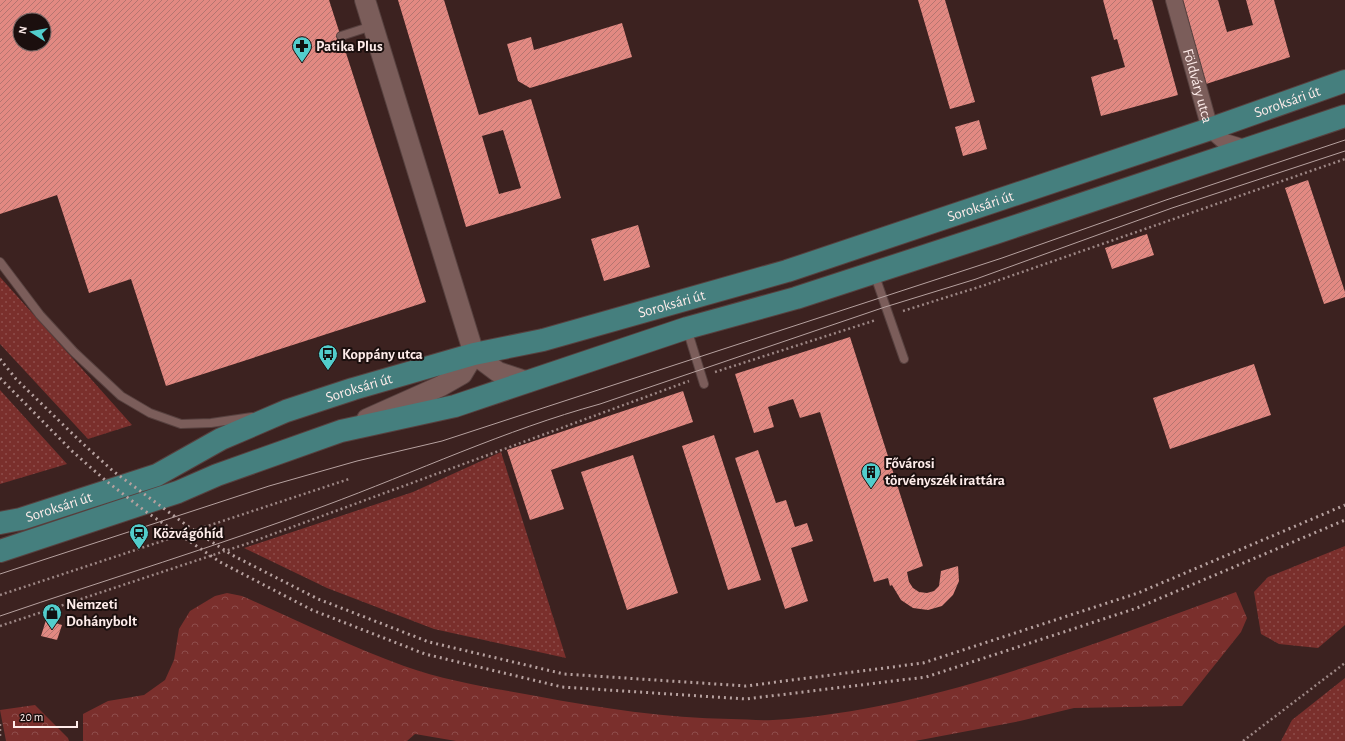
<svg xmlns="http://www.w3.org/2000/svg" width="1345" height="741" viewBox="0 0 1345 741" font-family="'Alegreya Sans',sans-serif">
  <style>
    .grass { fill: url(#grass-dots) }
    .forest { fill: url(#forest-crowns) }
    .building { fill: url(#building-hatch); fill-rule: evenodd }
    .lines { fill: none; stroke-linecap: round; stroke-linejoin: round }
    .service-casing { stroke: #57413f; stroke-width: 10 }
    .minor-casing { stroke: #57413f; stroke-width: 18 }
    .tertiary-casing { stroke: #57413f; stroke-width: 22 }
    .primary-casing { stroke: #57413f; stroke-width: 24 }
    .path { stroke: #9c8684; stroke-width: 2.5; stroke-dasharray: 2 3; stroke-linecap: butt }
    .service { stroke: #7b5d5a; stroke-width: 8 }
    .minor { stroke: #7b5d5a; stroke-width: 16 }
    .tertiary { stroke: #7b5d5a; stroke-width: 20 }
    .primary { stroke: #457f7e; stroke-width: 22 }
    .tram { stroke: #b6a19f; stroke-width: 1 }
    .rail { stroke: #b6a19f; stroke-width: 3; stroke-dasharray: 2 4; stroke-linecap: butt }
    .labels { text-anchor: middle; dominant-baseline: central; stroke-width: 4; stroke-linejoin: round; paint-order: stroke }
    .poi-label { font-size: 15px; font-weight: bold; fill: #feecea; stroke: #1b0f0e; text-anchor: start }
    .street-label { font-size: 15px; fill: #feecea; stroke: #1b0f0e }
  </style>
  <defs>
    <pattern id="grass-dots" width="8" height="8" patternUnits="userSpaceOnUse"><rect width="8" height="8" fill="#7a2f2c"/><path d="M2 2h.1M6 6h.1" fill="none" stroke="#8e4d4b" stroke-width="1.8" stroke-linecap="round"/></pattern>
    <pattern id="forest-crowns" width="20" height="18" patternUnits="userSpaceOnUse"><rect width="20" height="18" fill="#7a2f2c"/><path d="M2 6a3 3 0 1 1 6 0M12 15a3 3 0 1 1 6 0" fill="none" stroke="#8e4d4b"/></pattern>
    <pattern id="building-hatch" width="6" height="6" patternUnits="userSpaceOnUse"><rect width="6" height="6" fill="#e28982"/><path d="M-1 1l2-2M0 6l6-6M5 7l2-2" fill="none" stroke="#b57570"/></pattern>
  </defs>
  <rect width="100%" height="100%" fill="#3c2220"/>
  <path class="grass" d="M0,277L132,425L88,439L0,344Z
    M0,390L67,464L0,484Z
    M501,452L566,658L434,629L327,588L244,548L413,492Z
    M1345,546V625L1318,648L1279,644L1261,634L1254,592L1268,577Z
    M1345,678V741H1281L1292,720Z"/>
  <path class="forest" d="M1236,592L1247,618L1241,632L1182,706L1074,708L1020,721L915,741H456L415,734L407,741H83V714L108,701L144,695L165,680L174,660L179,629L190,611L215,596L227,593L242,596C296,620 349,646 404,666C446,681 492,688 536,696C600,708 666,718 731,719C745,719 759,721 773,720C933,710 1086,646 1236,592Z
    M35,705L68,738L69,741H6L0,710Z"/>
  <path class="building" d="M0,0H329L426,302L166,386L131,279L89,293L57,195L0,214ZM20,20H44V44H20Z
    M398,0H444L479,115L531,99L561,198L466,227ZM503,130L521,188L499,194L482,136Z
    M918,0H945L975,102L950,109Z
    M1103,0H1152L1178,95L1101,116L1091,77L1125,67L1117,39L1114,40Z
    M1183,0H1218L1227,32L1253,25L1246,0H1274L1290,57L1206,84Z
    M622,23L632,57L530,88L518,81L507,44L531,37L534,50Z
    M979,120L987,149L963,156L955,127Z
    M1308,180L1345,292V297L1324,304L1285,188Z
    M638,225L650,267L604,281L591,239Z
    M1147,234L1154,255L1112,269L1105,248Z
    M850,337L923,566L907,572L909,582L913,588L919,592L927,593L934,591L939,586L941,571L958,566L959,581L953,595L942,606L928,610L913,608L901,600L892,585L890,586L888,578L874,582L820,412L800,418L793,399L768,407L774,427L754,433L735,374Z
    M1254,364L1271,415L1170,449L1153,398Z
    M683,391L693,422L551,470L564,509L530,520L507,450Z
    M714,435L761,580L728,590L682,446Z
    M758,450L776,503L786,500L795,527L807,523L813,541L791,548L808,601L785,609L735,458Z
    M633,455L678,593L627,610L581,472Z
    M46,620L62,625L57,640L41,636Z"/>
  <g class="lines">
    <g class="service-casing">
      <path id="service" d="M341,36L372,26
        M0,262L40,315L74,352L121,396L150,413L181,424L211,423L252,417
        M874,273L904,359
        M687,329L704,384"/>
    </g>
    <g class="minor-casing">
      <g id="minor">
        <path id="s1" d="M1174,0L1210,129L1225,142L1248,149"/>
      </g>
    </g>
    <g class="tertiary-casing">
      <path id="tertiary" d="M365,0L474,354L498,372L528,382
        M367,419L441,386L462,374L474,354"/>
    </g>
    <g class="primary-casing">
      <g id="primary">
        <path id="s2" d="M0,523L21,519L157,475L221,439L286,411L353,389L474,354L543,340L787,271L1210,129L1345,81"/>
        <path d="M0,551L178,492L217,475L341,431L455,406L687,328L796,298L995,233L1345,116"/>
      </g>
    </g>
    <path class="path" d="M903,311L985,285L1345,159
      M715,372L876,320
      M0,595L349,479
      M0,626L246,544L689,381
      M0,724V739
      M1243,741L1345,663"/>
    <use href="#service" class="service"/>
    <use href="#minor" class="minor"/>
    <use href="#tertiary" class="tertiary"/>
    <use href="#primary" class="primary"/>
    <path class="tram" d="M0,574L269,486L357,461L442,441L1002,258L1166,200L1345,140
      M0,616C108,579 218,546 324,506C416,472 505,430 600,404L885,307L976,279L1172,208L1345,151"/>
    <path class="rail" d="M0,359L16,379L82,443L113,471L189,527L232,555L318,599L429,642L564,674L746,686L923,663L1138,593L1345,505
      M0,378L73,452L105,480L145,511L220,562L312,610L425,654L562,687L746,699L926,677L1137,608L1345,520"/>
  </g>
  <defs>
    <g id="pharmacy-pin" transform="scale(1)"><path d="M0 17L-7.5 6A9.5 9.5 0 1 1 7.5 6Z" fill="#52cdcc" stroke="#1b0f0e"/><path d="M-2-6h4v4h4v4h-4v4h-4v-4h-4v-4h4Z" fill="#111"/></g>
    <g id="bus-pin" transform="scale(1)"><path d="M0 17L-7.5 6A9.5 9.5 0 1 1 7.5 6Z" fill="#52cdcc" stroke="#1b0f0e"/><path d="M-5-6H5V4H4V6H2V4H-2V6H-4V4H-5ZM-3.5-4V0h7V-4ZM-3.5 1.2v1.5H-2V1.2ZM2 1.2v1.5H3.5V1.2Z" fill="#111"/></g>
    <g id="building-pin" transform="scale(1)"><path d="M0 17L-7.5 6A9.5 9.5 0 1 1 7.5 6Z" fill="#52cdcc" stroke="#1b0f0e"/><path d="M-4-6H4V6H1V3H-1V6H-4ZM-2.5-4.3h1.7v1.8h-1.7ZM.8-4.3h1.7v1.8H.8ZM-2.5-1h1.7V.8h-1.7ZM.8-1h1.7V.8H.8Z" fill="#111"/></g>
    <g id="station-pin" transform="scale(1)"><path d="M0 17L-7.5 6A9.5 9.5 0 1 1 7.5 6Z" fill="#52cdcc" stroke="#1b0f0e"/><path d="M-3-6H3Q5-6 5-4V2Q5 4 3 4L4.5 6H3L1.5 4h-3L-3 6H-4.5L-3 4Q-5 4-5 2V-4Q-5-6-3-6ZM-3.5-4v3h7v-3ZM-3.5 1v1.5H-2V1ZM2 1v1.5H3.5V1Z" fill="#111"/></g>
    <g id="shop-pin" transform="scale(1)"><path d="M0 17L-7.5 6A9.5 9.5 0 1 1 7.5 6Z" fill="#52cdcc" stroke="#1b0f0e"/><path d="M-5-2.5h2.3a2.7 3.5 0 0 1 5.4 0H5L5.5 6h-11ZM-1.5-2.5h3a1.5 2.3 0 0 0-3 0Z" fill="#111"/></g>
  </defs>
  <g fill-rule="evenodd">
    <use href="#pharmacy-pin" x="302" y="46"/>
    <use href="#bus-pin" x="328" y="354"/>
    <use href="#building-pin" x="871" y="472"/>
    <use href="#station-pin" x="139" y="533"/>
    <use href="#shop-pin" x="52" y="613"/>
  </g>
  <g class="labels">
    <g class="poi-label">
      <text x="316" y="46">Patika Plus</text>
      <text x="342" y="354">Koppány utca</text>
      <text x="885" y="463">Fővárosi<tspan x="885" dy="17">törvényszék irattára</tspan></text>
      <text x="153" y="533">Közvágóhíd</text>
      <text x="66" y="604">Nemzeti<tspan x="66" dy="17">Dohánybolt</tspan></text>
    </g>
    <g class="street-label">
      <text stroke="none"><textPath href="#s1" startOffset="89">Földváry utca</textPath></text>
      <text stroke="none"><textPath href="#s2" startOffset="1357">Soroksári út</textPath></text>
      <text stroke="none"><textPath href="#s2" startOffset="1033">Soroksári út</textPath></text>
      <text stroke="none"><textPath href="#s2" startOffset="709">Soroksári út</textPath></text>
      <text stroke="none"><textPath href="#s2" startOffset="385">Soroksári út</textPath></text>
      <text stroke="none"><textPath href="#s2" startOffset="61">Soroksári út</textPath></text>
    </g>
  </g>
  <g transform="translate(32 32) rotate(281)"><circle r="19" fill="#1b0f0e" stroke="#766766"/>
  <path d="M0-3L7 15L0 10L-7 15Z" fill="#52cdcc"/>
  <text y="-6" font-size="11" font-weight="bold" text-anchor="middle" fill="#feecea">N</text>
  </g>
  <path d="M14 721v6h63v-6" fill="none" stroke="#feecea" stroke-width="2"/>
  <text x="20" y="721" font-size="12" fill="#feecea" stroke="#1b0f0e" stroke-width="3" paint-order="stroke">20 m</text>
</svg>
